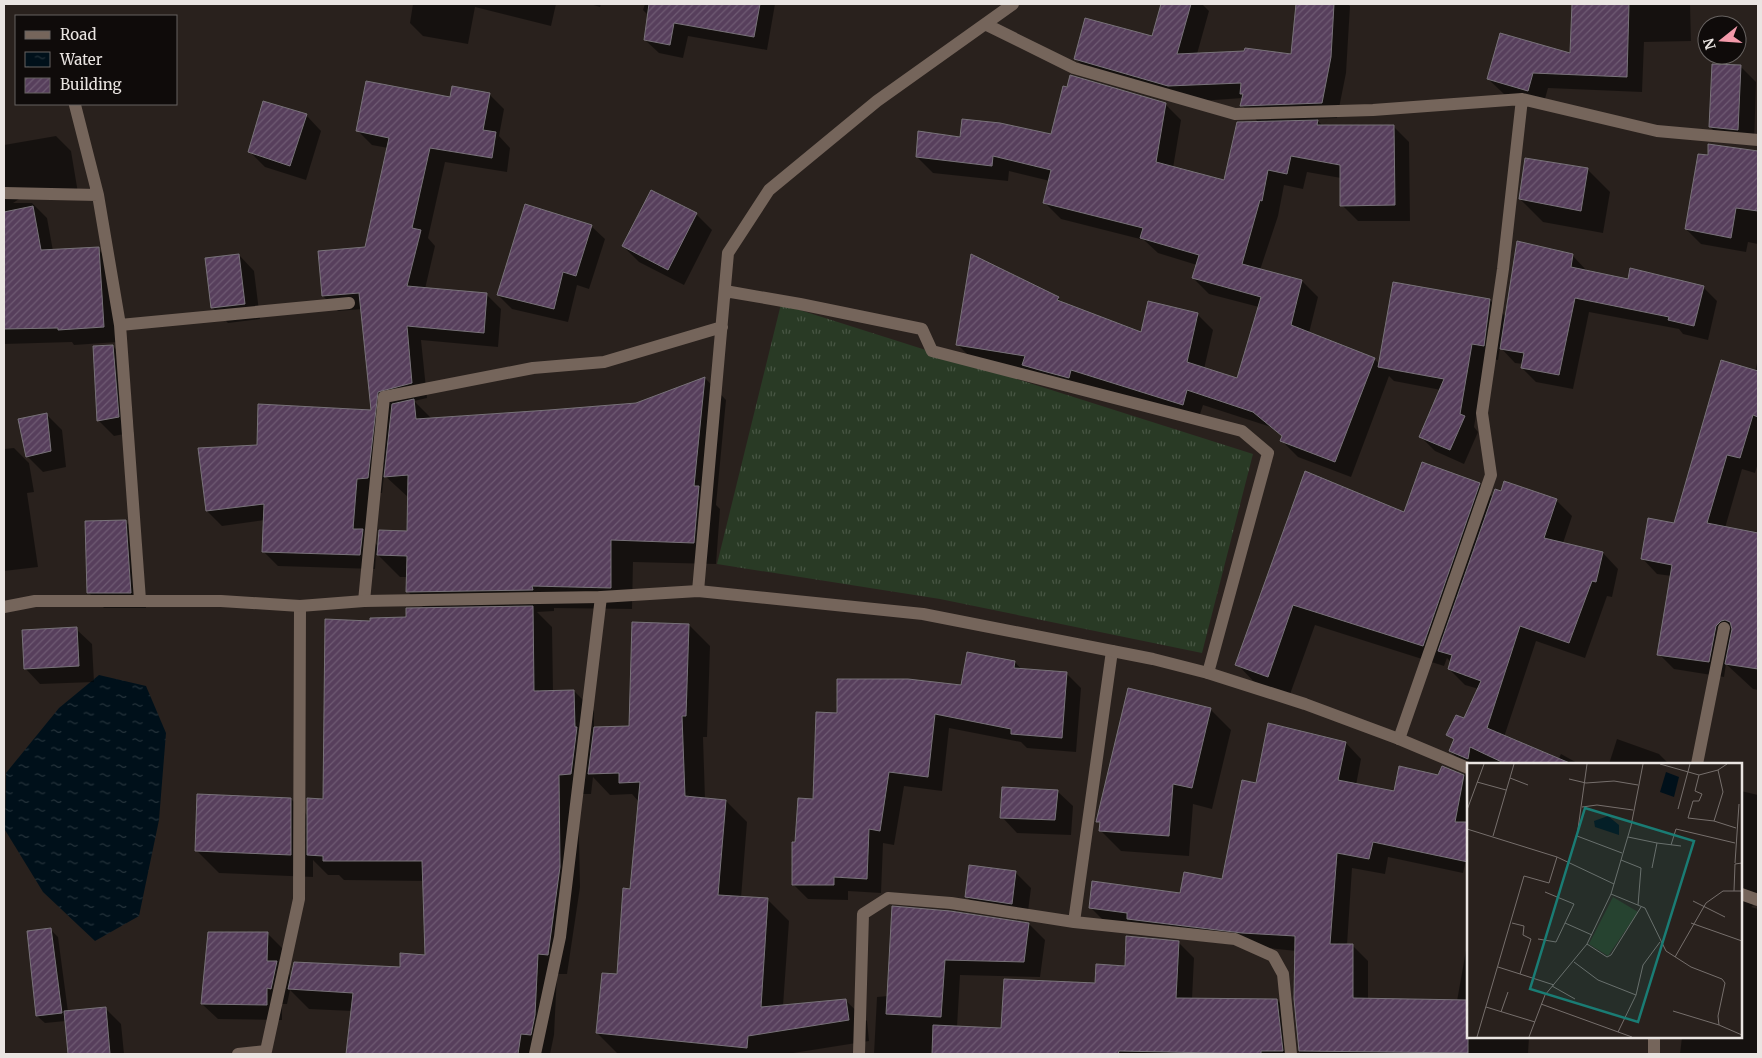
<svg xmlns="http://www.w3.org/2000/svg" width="1762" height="1058" viewBox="0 0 1762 1058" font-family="Merriweather,serif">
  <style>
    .grass { fill: url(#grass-tufts) }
    .water { fill: url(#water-ripples) }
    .shadow { fill: #0007; fill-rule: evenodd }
    .building { fill: url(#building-hatch); stroke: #787279 }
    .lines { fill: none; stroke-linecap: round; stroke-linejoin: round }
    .minor { stroke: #75655b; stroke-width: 12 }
    .tertiary { stroke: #75655b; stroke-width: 12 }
    .inset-road { fill: none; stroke: #766f6c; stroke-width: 1 }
    .view { fill: #1a7c74; fill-opacity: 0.15; stroke: #1a7c74; stroke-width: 2.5 }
    .inset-edge { fill: none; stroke: #eae5e2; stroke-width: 2.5 }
  </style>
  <defs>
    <pattern id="grass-tufts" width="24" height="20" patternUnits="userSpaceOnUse" patternTransform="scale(1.25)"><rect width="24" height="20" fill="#293a25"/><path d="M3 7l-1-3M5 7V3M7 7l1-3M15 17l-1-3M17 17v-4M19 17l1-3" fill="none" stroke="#485644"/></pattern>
    <pattern id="water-ripples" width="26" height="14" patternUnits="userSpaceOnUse" patternTransform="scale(1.25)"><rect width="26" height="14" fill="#00101a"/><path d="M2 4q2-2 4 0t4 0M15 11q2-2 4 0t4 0" fill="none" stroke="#25333b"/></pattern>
    <pattern id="building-hatch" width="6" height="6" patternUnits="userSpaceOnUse" patternTransform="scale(1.25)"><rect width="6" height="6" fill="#573f5c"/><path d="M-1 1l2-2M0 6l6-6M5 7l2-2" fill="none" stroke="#6f5b73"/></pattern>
  </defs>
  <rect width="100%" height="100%" fill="#29211d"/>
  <path class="grass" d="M781,304L1253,454L1202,653L940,599L717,564Z"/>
  <path class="water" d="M99,675L146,686L166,733L159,820L139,916L95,941L43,892L5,830L6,773L59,708Z"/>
  <path class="shadow" d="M413,4H556L551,26L475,7L468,44L423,36L410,23Z
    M590,4H601L600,7Z
    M645,4H775L767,50L688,36L683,58L659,53L645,40L650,17L643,10Z
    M1163,4H1202L1209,11L1197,54L1292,56L1297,4H1348L1350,6L1346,73L1337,118L1316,119L1323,126H1393L1409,142L1410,221H1358L1342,205L1341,178L1307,172L1303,189L1284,185L1278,216L1260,270L1302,281L1318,297L1309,333L1374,359L1380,364L1490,300L1506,317L1518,242L1573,256L1587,271L1629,280L1703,287L1717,301L1708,340L1683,334L1679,329L1589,312L1573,389L1536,382L1522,368L1523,364L1515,363L1500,347L1498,360L1486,358L1474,427L1478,432L1464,464L1435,451L1421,437L1441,390L1394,381L1389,376L1351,477L1298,457L1282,441L1283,437L1271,427L1203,405L1198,420L973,360L957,344L1058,298L1064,304L1142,334L1197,314L1213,330L1204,369L1238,379L1259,307L1209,294L1193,278L1197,265L1158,253L1144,240L1061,219L1045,203L1050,181L1009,171L1008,181L933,173L917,157L961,138L1052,136L1165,104L1181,120L1173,168L1225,182L1259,123L1242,105L1243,98L1185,102L1091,74L1076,59L1153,38Z
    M1573,4H1690L1691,41L1644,42L1642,92L1548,88L1543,106L1504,94L1488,79L1571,55Z
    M1740,66L1756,82L1754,145L1726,143L1710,127Z
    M489,94L504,109L499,136L510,148L507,172L445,162L428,238L435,246L425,289L486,294L501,309L498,347L421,340L427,398L414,401L432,419L636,404L705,378L726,400L716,505L720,509L716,564L633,562L632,609L554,608V611L537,612L552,627L553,692L574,691L594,711V728L630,727L689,625L710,646L707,737H703L705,799L726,801L747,822L741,898L767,899L789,921L783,1006L845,1000L867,1021L869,1041L787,1054H618L597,1033L618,976L632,890L639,802L632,794L610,795L593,777L591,794H578L580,887L567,974H557L554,1035L550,1054H347L352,1011L309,1009L290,990L287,1004H282V1020L218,1019L202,1004L267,933L283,949V968L292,977L401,968L426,956L424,881L344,880L339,875H328L313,860V877L219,873L196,850L291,799L309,817L324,800L371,622L407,618L425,609L408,592V577H400L376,553L375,569L278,566L263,551L265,520L222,526L207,511L200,449L258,446L372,411L362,309L338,311L323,296L366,248L388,148L372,145L357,130L451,99ZM384,475L409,498V532L379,547L368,536L372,493H382Z
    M306,115L321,131L306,180L265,167L249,151Z
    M56,136L71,151L79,199H19L13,203H32L47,218L53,251L98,249L113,264L118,342L74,345L72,342L4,344V145Z
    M1710,145L1758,152V244L1748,242L1746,252L1701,244L1686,229L1709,157Z
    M1587,169L1610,192L1603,233L1543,222L1520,199Z
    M651,191L696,214L712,230L684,285L639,262L623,246Z
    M591,226L605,239L589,289L577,285L568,322L512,309L498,295Z
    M239,255L254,271L260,319L228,323L212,307Z
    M113,346L128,362L134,432L114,436L98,420Z
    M1757,363L1758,463L1755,473L1742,469L1725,528L1758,535V690L1753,689L1726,664L1724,677L1674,669L1659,654L1672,576L1657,574L1642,558L1675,524L1755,372Z
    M46,414L62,430L66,467L43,472L27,456Z
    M14,448L29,463L34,492L27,493L38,567L4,571V449Z
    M1305,473L1405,513L1479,484L1493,498L1556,500L1572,516L1563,543L1603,553L1618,569L1612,597L1607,596L1585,658L1536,641L1504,737L1558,760L1561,754L1579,764H1468L1466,766L1450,751L1479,689L1465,685L1449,669L1451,662L1447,658L1444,666L1315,625L1289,697L1258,686L1237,664Z
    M126,522L141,537L146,608H104L88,592Z
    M76,629L92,644L94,682L40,684L25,668Z
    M1015,662L1022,670L1066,673L1081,688L1076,752L1027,748L1021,742L949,728L942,791L904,786L894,845L883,843L881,893L848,891V900L808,899L793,884L796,843L814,801L838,714L962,687Z
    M1210,709L1231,730L1212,809L1193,804L1189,856L1121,851L1100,830L1101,824L1098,821Z
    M1617,739L1659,754L1669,764H1609Z
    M1346,743L1361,759L1356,785L1395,792L1438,776L1442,767L1468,776V851L1463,873L1388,857L1385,874L1352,868L1347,945H1352L1368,961V999L1457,1001L1468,939V1037H1529L1528,1054H1300L1295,999L1296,951L1144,935L1106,923L1090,907L1181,894L1223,880L1257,784Z
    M1057,791L1073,806L1071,835L1017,833L1002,817Z
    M1741,791L1758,795V902L1751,907L1758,909V1054H1680L1682,1037H1741Z
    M1015,872L1031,888L1027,919L982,912L967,897Z
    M894,908L1029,924L1045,940L1040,977L960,975L957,1027L1002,1029L1178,942L1194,958L1192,999L1277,1000L1293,1016L1296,1054H874L877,997L888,996Z
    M51,930L58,937L68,1012L105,1008L121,1024L124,1054H69L66,1021L45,1023L37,1016Z"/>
  <path class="building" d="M649,4H760L754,37L674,23L670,45L644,40Z
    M1161,4H1191L1177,54L1244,51L1245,48L1291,54L1296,4H1334L1331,57L1322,103L1240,106L1243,94H1240L1241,83L1168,86L1074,59L1085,18L1152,36Z
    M1572,4H1629L1627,77L1533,73L1528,91L1487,79L1500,33L1570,53Z
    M1712,64L1741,65L1738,130L1709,127Z
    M1070,75L1166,103L1156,162L1224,180L1237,122L1318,120L1317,125H1394L1395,205L1340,206V165L1291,156L1287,174L1268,170L1262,201L1260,200L1242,264L1302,280L1291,325L1375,358L1335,462L1280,441L1282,436L1253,412L1187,390L1183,405L1071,370L1069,378L1043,371L1022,365L1025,356L956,345L971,254L1059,297L1057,300L1141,332L1148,301L1198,313L1187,362L1237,378L1261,297L1192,278L1199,255L1140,238L1143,228L1043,203L1051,170L993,156L992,166L916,157L918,131L960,137L962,119L1000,123L1051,134L1063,86L1067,87Z
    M366,81L450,97L452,86L490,93L483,130L496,132L492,158L430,148L412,228L421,230L407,286L487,293L484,333L407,326L412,383L378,392L368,478L357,479L353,529H363L360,555L262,552L264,504L206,511L198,448L257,445L258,404L371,410L359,293L322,296L318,251L365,247L389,138L356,131Z
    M263,101L307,114L290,166L248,152Z
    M1708,144L1758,151V211L1736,208L1731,238L1685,229L1698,154L1708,155Z
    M1525,158L1588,168L1581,211L1519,199Z
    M651,190L697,213L668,270L622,246Z
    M525,204L592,225L576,276L563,272L554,309L497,295Z
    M33,206L41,250L99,247L104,327L58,330V328L4,329V212Z
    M1517,241L1573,254L1571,267L1628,279L1630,268L1704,286L1694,326L1668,320L1669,317L1575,298L1559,375L1521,368L1524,353L1500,349Z
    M239,254L245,304L211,308L205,258Z
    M1393,282L1490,299L1484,346L1472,344L1460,414L1465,416L1450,450L1419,437L1444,379L1378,367Z
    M113,345L119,417L97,421L93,346Z
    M1721,360L1758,371V417L1753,415L1740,458L1727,455L1707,523L1758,533V669L1725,664L1732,629L1730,622L1725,620L1721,621L1716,626L1709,662L1657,655L1672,565L1641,559L1648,518L1674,523Z
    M705,377L694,486H699L694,543L611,540V588L532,586L533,590L406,592L407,556L377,555L379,530L407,531L408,475L384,477L392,404L414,399L416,419L549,410L636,403Z
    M47,413L51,451L26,457L18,419Z
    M1422,462L1480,483L1423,646L1293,605L1268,677L1235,665L1305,471L1404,512Z
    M1504,481L1557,499L1544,538L1603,552L1596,582L1592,581L1569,643L1520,626L1487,728L1572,764H1506L1470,747L1468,759L1449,751L1454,739L1446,735L1456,715L1464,718L1481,681L1448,669L1452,655L1438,651L1495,489L1501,491Z
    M126,520L131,593H87L85,521Z
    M533,606L534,691L574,690L575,727H577L571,774L559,775L560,867L548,955L538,954L535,1015L531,1035L521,1034L518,1054H346L353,993L288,989L294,962L400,967V953L425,955L422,861H323V856L307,855V798L323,799L325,619L370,621V618L406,617V608Z
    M632,622L689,624L686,716H682L685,796L726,800L718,895L768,898L761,1007L846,999L849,1020L748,1036L747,1048L596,1033L602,973L617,974L623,888L630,889L640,782L619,783V773L588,774L594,727L629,726Z
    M77,627L79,666L24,669L22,630Z
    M967,652L1015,661L1014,668L1067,672L1062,738L1011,734V729L935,714L928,777L889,772L880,831L869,829L867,879L834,877V885H792V842H795L798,798L813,799L816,712L837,713V679H908L961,685Z
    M1128,688L1211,708L1192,788L1173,784L1169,836L1099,831L1100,822H1096Z
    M1268,723L1346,742L1338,780L1394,791L1399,766L1438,775L1442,766L1464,775L1455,822H1468V862L1373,842L1369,859L1337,853L1330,944H1353V998L1468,1000V1053L1299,1051L1294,999L1295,936L1242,933L1127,919V913L1089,908L1092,881L1180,893L1184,872L1222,879L1242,780L1256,783Z
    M1002,787L1058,790L1055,820L1000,818Z
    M197,794L291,798V855L195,851Z
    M969,865L1016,871L1012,904L965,897Z
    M892,906L950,911L1029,923L1024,962L945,960L941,1017L886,1014Z
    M51,928L62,1013L36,1016L27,931Z
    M208,932H268L267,961H277L271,989L267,988V1005L201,1004Z
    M1126,936L1179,941L1176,998L1277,999L1283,1051H1261V1054L1119,1051L1118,1054H932L933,1025L1001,1028L1004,979L1095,983L1096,964L1125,966Z
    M106,1007L110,1054H68L64,1011Z"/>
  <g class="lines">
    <path class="minor" d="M985,24L1074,68L1235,114L1373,110L1522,99L1657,131L1758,140
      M75,105L98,195L120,325
      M4,193L98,195
      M725,291L800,304L922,329L932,351L1242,431L1268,453L1208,673
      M698,591L728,253L769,190L877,101L1013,4
      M140,600L120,325L349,303
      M364,601L384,397L533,368L604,362L722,327
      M1399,739L1491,475L1482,413L1503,269L1522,99
      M1697,764L1724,628
      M1074,922L1112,651
      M238,1054L266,1051L299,899L300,606
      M535,1054L560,937L601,597
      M859,1054L863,914L888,898L951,903L1074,922L1235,939L1273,956L1283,974L1291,1054
      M1654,1054V1037"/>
    <path class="tertiary" d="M4,607L35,601H221L300,606L364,601L601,597L698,591L923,614L1153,659L1208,673L1305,704L1399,739L1468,768
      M1741,894L1758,900"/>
  </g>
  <g transform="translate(1467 763)">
    <rect width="275" height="275" fill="#29211d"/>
    <path d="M146,134L171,149L141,193L122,181Z" fill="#293a25"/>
    <path d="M199,9L212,14L207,34L193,29ZM141,53L152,62V72L128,64L127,58Z" fill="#00101a"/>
    <path class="inset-road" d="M120,1L110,73L155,90M193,1L232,12L251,7L260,1M251,7L256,29L247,58L269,65M232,12L228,28L235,31L232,38H226L221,55L247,58M43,15L61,22M102,16L119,20L147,18L171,22M10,19L39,27M115,44L130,42L166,47M211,46L223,1M0,47L17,1M0,66L90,94L147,121M26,73L47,1M161,74L190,80L185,105M190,80L214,83M204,82L209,66L268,80M154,97L174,105L171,142M268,100L272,41M267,128L268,101L275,100M144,131L178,145L199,188L224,204L255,216L258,220L251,253L252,262L275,272M226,138L258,154M45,160L57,163L56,172L64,176L53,211L87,222M98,160L125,172M224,160L275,178M71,176L89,179L107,141L78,129M120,181L140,194L144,192L174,144M208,194L239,140L256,128H275M107,199L131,217L169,232M31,204L53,211M85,223L108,236M74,241L165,274M19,244L68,259M206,248L252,262M34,249L41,229M151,269L169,232L176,202L193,179M10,274L57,113L82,120L90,94M62,274L78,232L120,181L144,131L164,63L176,1"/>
    <path class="view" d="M118,45L227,78L171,259L63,226Z"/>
    <rect width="275" height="275" class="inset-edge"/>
  </g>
  <rect width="1762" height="1058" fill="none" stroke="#eae5e2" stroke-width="10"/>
  <rect x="15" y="15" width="162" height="90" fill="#0f0b0a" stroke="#676260"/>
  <rect x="25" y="31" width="25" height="8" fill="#75655b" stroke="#676260"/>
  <text x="60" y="40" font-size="15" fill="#eae5e2">Road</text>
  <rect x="25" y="52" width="25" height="15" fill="url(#water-ripples)" stroke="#676260"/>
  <text x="60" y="65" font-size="15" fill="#eae5e2">Water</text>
  <rect x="25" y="78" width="25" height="15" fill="url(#building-hatch)" stroke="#676260"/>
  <text x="60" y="90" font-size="15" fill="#eae5e2">Building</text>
  <g transform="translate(1722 40) rotate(253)"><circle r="24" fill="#0f0b0a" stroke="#676260"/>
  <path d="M0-4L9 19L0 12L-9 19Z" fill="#f39aaa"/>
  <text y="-8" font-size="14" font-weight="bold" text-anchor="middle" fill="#eae5e2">N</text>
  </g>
</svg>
